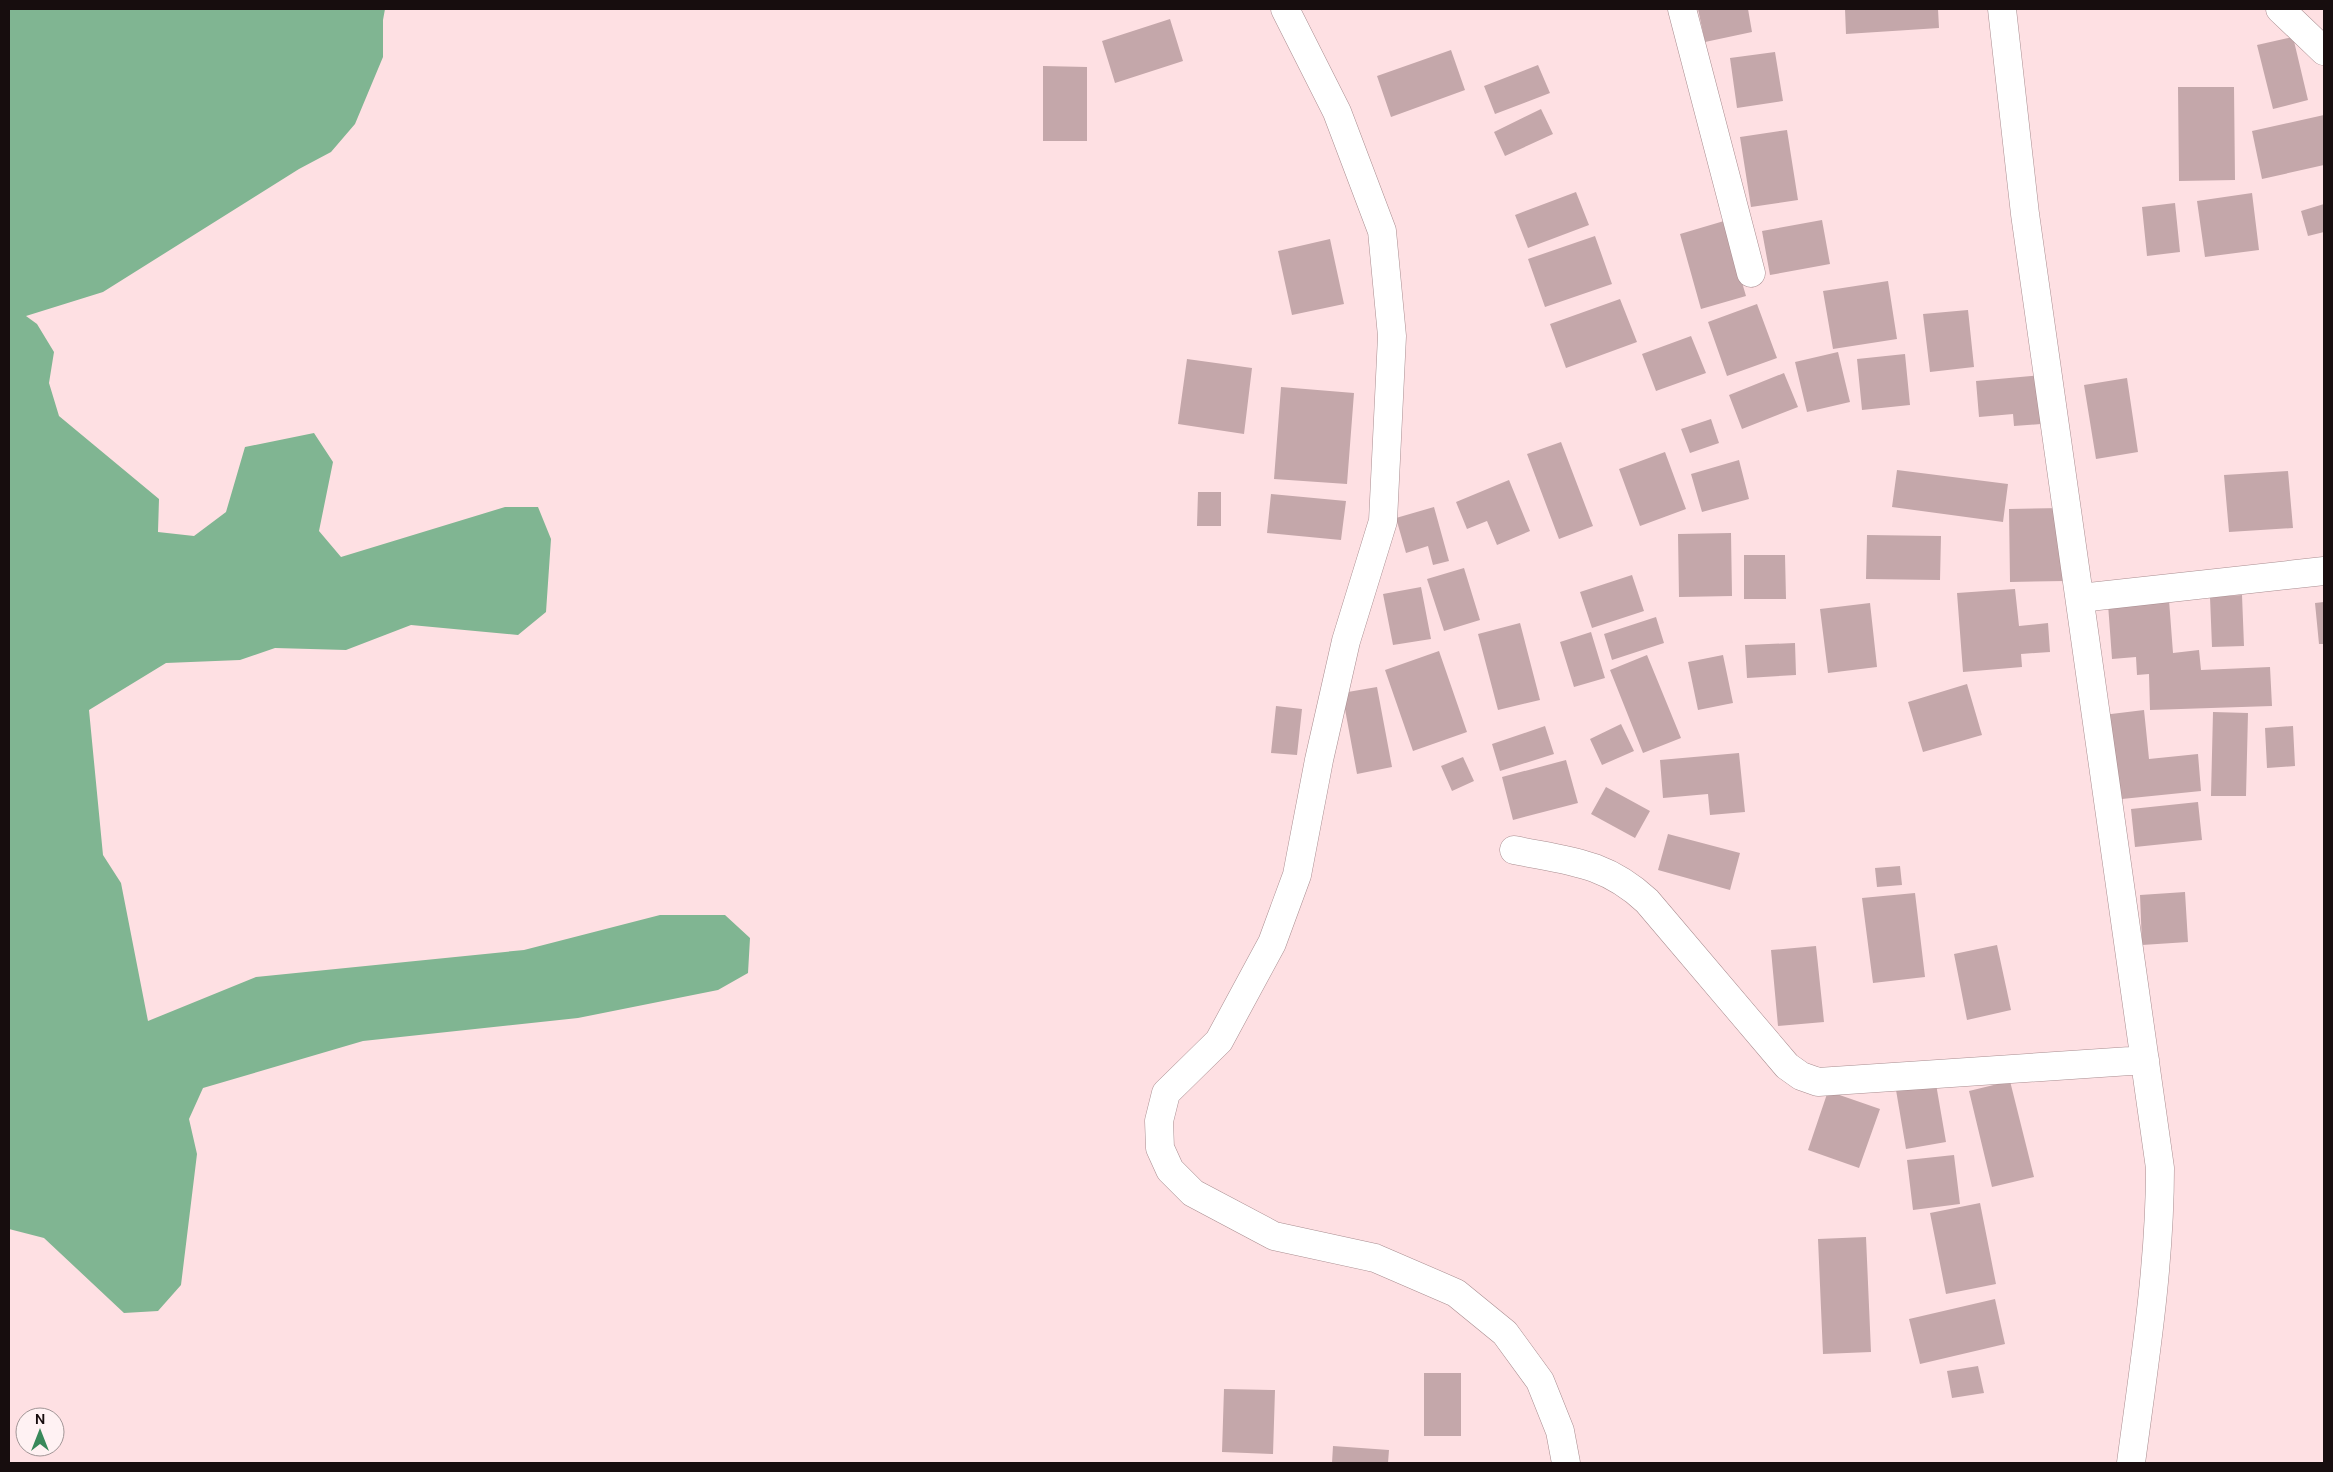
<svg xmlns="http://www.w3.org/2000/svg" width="2333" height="1472" viewBox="0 0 2333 1472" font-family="'DM Sans',sans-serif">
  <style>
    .forest { fill: #80b592 }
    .building { fill: #c4a7aa }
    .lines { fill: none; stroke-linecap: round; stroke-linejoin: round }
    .street-casing { stroke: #a98d90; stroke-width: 29 }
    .street { stroke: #fff; stroke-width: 28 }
  </style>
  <rect width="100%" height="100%" fill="#fee0e3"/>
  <path class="forest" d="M9,9H385L383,20V57L355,124L331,152L299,169L103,292L26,316L37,324L54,352L49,383L59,416L159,499L158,532L194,536L226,512L245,447L314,433L333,462L319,531L341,557L505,507H538L551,539L546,612L518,635L411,625L346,650L275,648L240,660L166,663L89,710L103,855L121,883L148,1021L256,977L524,950L660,915H725L750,938L748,973L718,990L578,1018L363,1041L203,1088L189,1119L197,1154L181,1285L158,1311L124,1313L44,1238L9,1229Z"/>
  <path class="building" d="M1698,9H1748L1752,32L1705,42Z
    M1845,9H1938L1939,28L1846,34Z
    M1170,19L1183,61L1115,83L1102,41Z
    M2293,37L2308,100L2273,109L2257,45Z
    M1451,50L1465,90L1391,117L1377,76Z
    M1775,52L1783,101L1737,108L1730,58Z
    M1538,65L1550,93L1495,114L1484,86Z
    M1043,66L1087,67V141H1043Z
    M2178,87H2234L2235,180L2179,181Z
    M1541,109L1553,134L1505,156L1494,132Z
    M2324,115V165L2262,179L2252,131Z
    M1787,130L1798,200L1751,207L1740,137Z
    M1576,192L1589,225L1528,248L1515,215Z
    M2252,193L2259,250L2205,257L2197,201Z
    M2175,203L2180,252L2147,256L2142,207Z
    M2324,204V232L2308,236L2301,211Z
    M1822,220L1830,264L1770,275L1762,231Z
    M1724,221L1746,296L1701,309L1680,234Z
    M1595,236L1612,284L1545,307L1528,259Z
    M1330,239L1344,304L1292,315L1278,251Z
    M1888,281L1897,339L1833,349L1823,291Z
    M1620,299L1637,342L1566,368L1550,324Z
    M1757,304L1777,358L1727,376L1708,322Z
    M1968,310L1974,367L1930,372L1923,314Z
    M1691,336L1706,373L1656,391L1642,354Z
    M1838,352L1850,402L1807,412L1795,362Z
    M1905,354L1910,405L1862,410L1857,359Z
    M1187,359L1252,368L1244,434L1178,424Z
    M1784,373L1798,407L1742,429L1729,395Z
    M2043,375L2041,424L2014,426L2013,414L1979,417L1976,381Z
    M2127,378L2138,452L2096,459L2084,385Z
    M1281,387L1354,393L1347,484L1274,479Z
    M1711,419L1719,443L1690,453L1681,429Z
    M1561,442L1593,526L1559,539L1527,454Z
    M1665,452L1686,509L1640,526L1619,469Z
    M1739,460L1749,499L1702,512L1691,474Z
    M1897,470L2008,484L2003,522L1892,507Z
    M2288,471L2293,528L2229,532L2224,475Z
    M1509,480L1530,531L1497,545L1487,521L1467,529L1456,502Z
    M1198,492H1221V526H1197Z
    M1271,494L1346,501L1341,540L1267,533Z
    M1434,507L1449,561L1433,565L1428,546L1406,553L1396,518Z
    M2063,508L2065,581L2010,582L2009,509Z
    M1731,533L1732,596L1679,597L1678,534Z
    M1867,535L1941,536L1940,580L1866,579Z
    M1744,555H1785L1786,599H1744Z
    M1464,568L1480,620L1444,631L1427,579Z
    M1632,575L1644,611L1592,628L1580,592Z
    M1421,587L1431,639L1393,645L1383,594Z
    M2015,589L2019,626L2048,623L2050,652L2021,654L2022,667L1963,672L1957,593Z
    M2242,595L2244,646L2212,647L2210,597Z
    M2169,600L2173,653L2199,650L2201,670L2270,667L2272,706L2150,710L2149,674L2137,675L2136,657L2112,659L2108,604Z
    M2324,602V644H2319L2315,603Z
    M1870,603L1877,667L1828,673L1820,609Z
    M1656,617L1664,643L1612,660L1604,634Z
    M1520,623L1540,700L1498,710L1478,634Z
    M1591,632L1605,678L1574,687L1560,642Z
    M1795,643L1796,675L1747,678L1745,645Z
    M1439,651L1467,732L1413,751L1385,670Z
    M1647,655L1681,738L1643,753L1610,670Z
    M1723,655L1733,703L1698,710L1688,662Z
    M1967,684L1982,735L1923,752L1908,702Z
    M1377,687L1392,767L1357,774L1342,693Z
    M1276,706L1302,709L1297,755L1271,753Z
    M2144,710L2149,759L2198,754L2201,791L2112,800L2103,715Z
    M2213,712L2248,713L2246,796H2211Z
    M1621,724L1634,751L1602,765L1590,739Z
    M1545,726L1554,754L1500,771L1492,744Z
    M2293,726L2295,766L2267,768L2265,728Z
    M1739,753L1745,812L1710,815L1708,794L1663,798L1660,760Z
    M1463,757L1474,781L1452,791L1441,766Z
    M1566,760L1578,803L1513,820L1502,777Z
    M1606,787L1650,811L1635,838L1591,814Z
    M2198,802L2202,840L2135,847L2131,809Z
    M1668,834L1740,853L1730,890L1658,870Z
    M1900,866L1902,885L1877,887L1875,868Z
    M2185,892L2188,942L2142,945L2140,895Z
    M1915,893L1925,977L1873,983L1862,898Z
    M1997,945L2011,1010L1967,1020L1954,954Z
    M1816,946L1824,1022L1778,1026L1771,950Z
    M2010,1081L2034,1177L1992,1187L1969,1091Z
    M1936,1084L1946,1142L1906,1149L1896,1090Z
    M1828,1091L1880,1109L1859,1168L1808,1150Z
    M1954,1155L1960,1204L1913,1210L1907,1160Z
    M1980,1203L1996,1284L1946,1294L1930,1213Z
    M1866,1237L1871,1352L1823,1354L1818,1239Z
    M1995,1299L2005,1344L1920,1364L1909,1319Z
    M1978,1366L1984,1393L1952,1398L1947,1371Z
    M1424,1373H1461V1436H1424Z
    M1224,1389L1275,1390L1273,1454L1222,1452Z
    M1333,1446L1389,1450L1388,1463H1332Z"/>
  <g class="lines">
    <g class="street-casing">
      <path id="street" d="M1285,9L1337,112L1382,231L1392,336L1383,521L1346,641L1319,760L1297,875L1272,943L1219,1041L1166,1093L1159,1121L1160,1148L1170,1170L1193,1193L1274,1236L1375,1258L1456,1293L1505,1333L1540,1381L1560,1431L1566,1463
        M1682,9L1751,273
        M2002,9L2025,214L2160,1168C2160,1267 2144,1365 2131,1463
        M2280,9L2324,51
        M2080,598L2324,571
        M1514,850C1569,861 1605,862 1647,901L1787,1066L1801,1076L1818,1082L2145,1060"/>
    </g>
    <use href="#street" class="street"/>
  </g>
  <rect width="2333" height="1472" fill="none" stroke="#170d0e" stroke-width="20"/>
  <g transform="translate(40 1432)"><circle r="24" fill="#fff2f3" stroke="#a29697"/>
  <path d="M0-4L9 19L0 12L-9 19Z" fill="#39895a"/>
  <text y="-8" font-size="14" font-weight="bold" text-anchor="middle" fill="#170d0e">N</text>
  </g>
</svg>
